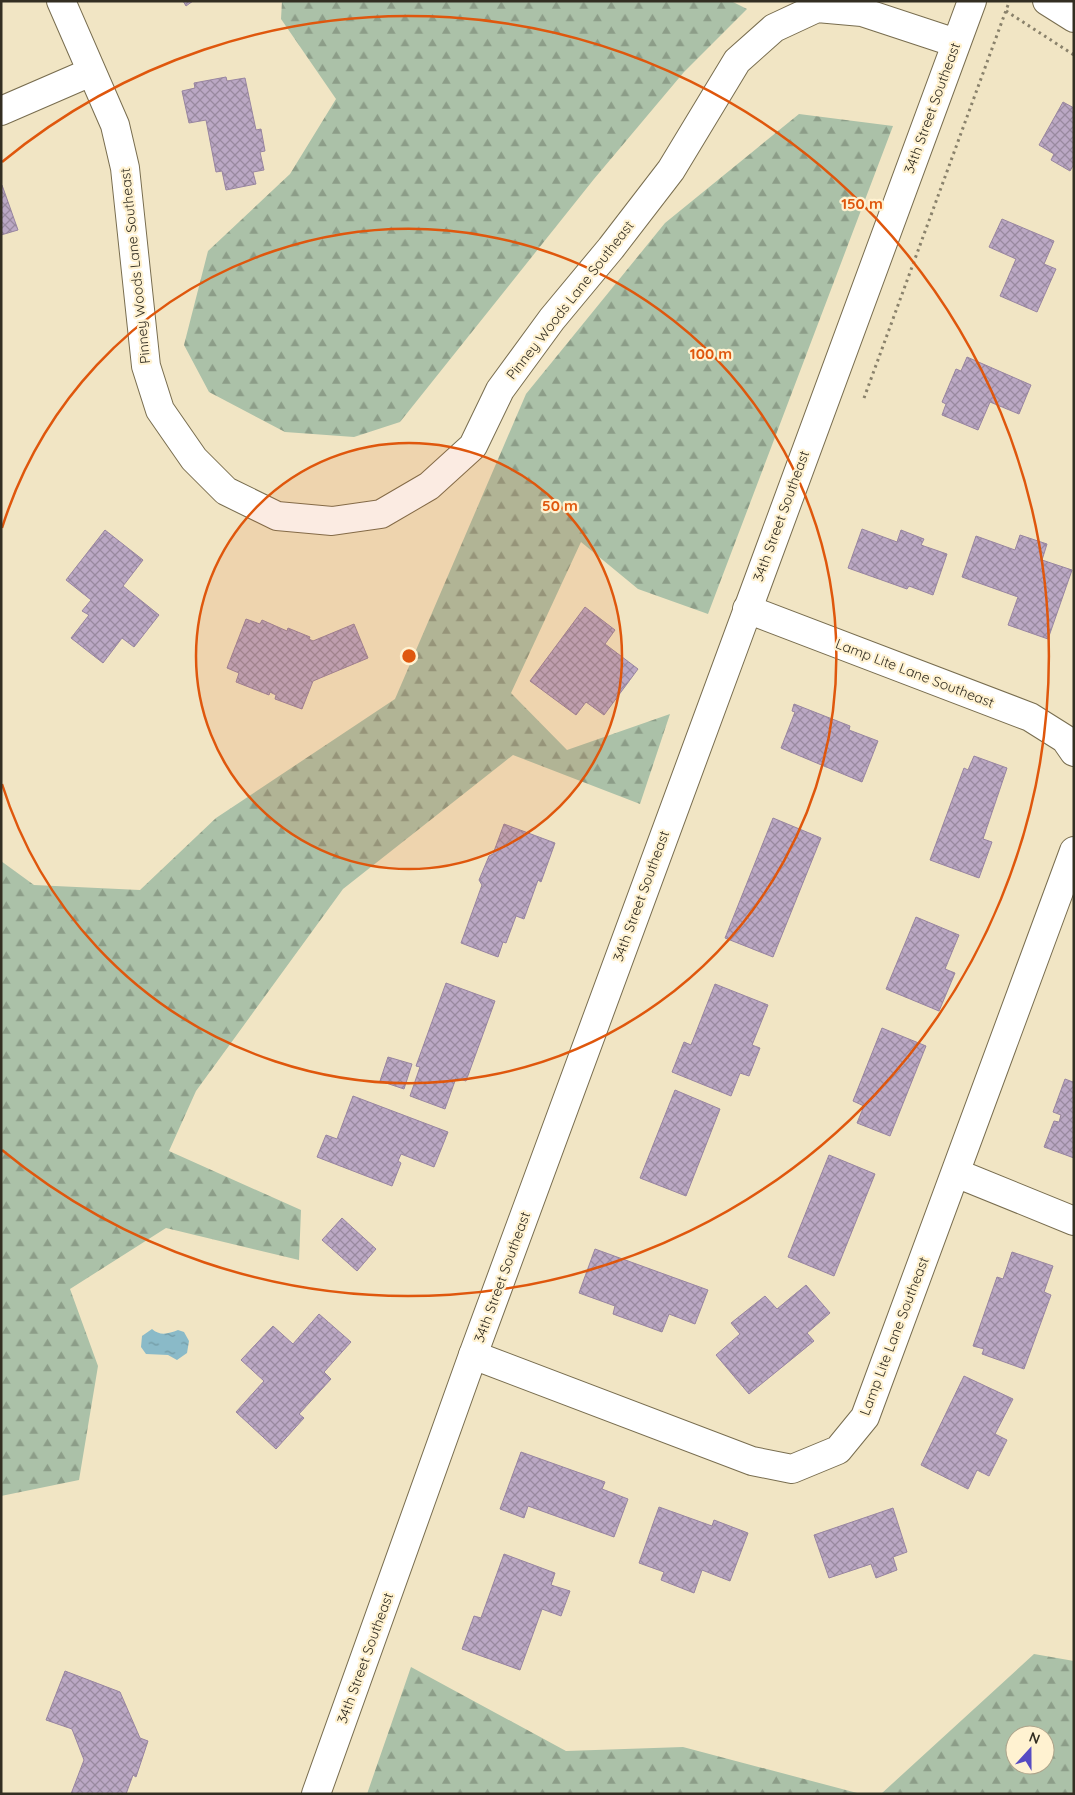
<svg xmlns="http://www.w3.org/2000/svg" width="1075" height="1795" viewBox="0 0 1075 1795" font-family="Quicksand,sans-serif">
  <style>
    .forest { fill: url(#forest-firs); fill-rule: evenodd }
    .water { fill: url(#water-ripples) }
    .building { fill: url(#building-cross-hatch); stroke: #9885a0 }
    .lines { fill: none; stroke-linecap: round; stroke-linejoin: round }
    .minor-casing { stroke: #786d4f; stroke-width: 30 }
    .tertiary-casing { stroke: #786d4f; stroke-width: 30 }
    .path { stroke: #89816b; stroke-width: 3; stroke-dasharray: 2.5 4; stroke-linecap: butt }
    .minor { stroke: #fff; stroke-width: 28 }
    .tertiary { stroke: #fff; stroke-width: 28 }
    .ring { fill: none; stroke: #df570d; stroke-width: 2.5 }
    .labels { text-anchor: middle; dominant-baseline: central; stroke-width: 4.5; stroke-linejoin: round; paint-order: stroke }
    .street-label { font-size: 14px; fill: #332e22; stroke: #fff2d1 }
    .centre { fill: #df570d; stroke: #fff2d1; stroke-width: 2.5 }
    .ring-label { font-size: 15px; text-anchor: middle; font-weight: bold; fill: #df570d; stroke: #fff2d1; stroke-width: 4.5; stroke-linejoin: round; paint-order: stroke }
  </style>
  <defs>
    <pattern id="forest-firs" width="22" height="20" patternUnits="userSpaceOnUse" patternTransform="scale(1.25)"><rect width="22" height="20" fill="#abc1a8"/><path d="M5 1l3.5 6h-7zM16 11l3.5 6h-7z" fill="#8c9d88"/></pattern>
    <pattern id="water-ripples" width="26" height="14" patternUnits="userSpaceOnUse" patternTransform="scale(1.25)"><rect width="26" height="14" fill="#8abac8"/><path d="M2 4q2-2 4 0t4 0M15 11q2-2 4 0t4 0" fill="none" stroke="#7198a2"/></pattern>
    <pattern id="building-cross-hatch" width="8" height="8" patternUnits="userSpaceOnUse" patternTransform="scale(1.25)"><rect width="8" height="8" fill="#bba8c4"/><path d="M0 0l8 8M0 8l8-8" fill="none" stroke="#99899f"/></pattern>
  </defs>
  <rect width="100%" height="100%" fill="#f1e5c4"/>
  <path class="forest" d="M282,1H731L747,9L684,72L594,179L400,422L354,437L285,432L209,392L184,345L208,251L290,174L336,99L281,19Z
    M799,114L893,126L708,614L638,589L581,542L511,693L567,750L670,714L640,804L513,755L343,889L196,1091L169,1151L301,1210L299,1260L166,1228L70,1289L98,1366L79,1480L1,1496V861L34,885L140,890L216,818L395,699L526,394L665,223Z
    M1034,1654L1074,1661V1794H881ZM1015,1735H1045V1765H1015Z
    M411,1667L566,1751L683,1747L861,1794H367Z"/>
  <path class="water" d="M152,1329C160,1336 168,1334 178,1330L184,1332L189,1341L187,1353L177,1360L168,1355L146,1354L141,1347L142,1336Z"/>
  <path class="building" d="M183,1H193L186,6Z
    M226,77L227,81L245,78L256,130L261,129L265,151L260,152L264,170L253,172L256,184L226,190L222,171L216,172L206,120L189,123L182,91L195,88L194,83Z
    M1063,102L1074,108V164L1070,171L1051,160L1054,154L1039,145Z
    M2,185L18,230L1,235V186Z
    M1002,219L1054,241L1044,264L1056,269L1037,312L1000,296L1016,259L989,247Z
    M967,357L1031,385L1019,414L990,402L978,430L942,415L946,404L942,402L956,369L961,371Z
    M862,529L897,542L901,530L924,539L921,545L947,554L933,595L909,586L907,589L848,568Z
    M105,530L143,560L123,586L159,615L134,647L122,638L103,663L71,638L89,615L82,611L91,600L66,580Z
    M1020,535L1047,544L1042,560L1072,570L1048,639L1008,625L1018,597L962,577L976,536L1015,550Z
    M585,607L615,630L605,644L638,669L604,715L586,702L576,715L530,681Z
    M246,619L260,624L262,620L287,631L288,628L310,637L309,639L313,641L354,624L368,658L313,681L302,709L275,699L276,695L270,692L269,695L236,682L239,673L227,668Z
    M794,704L850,726L849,730L878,741L862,782L781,748L795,712L792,711Z
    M974,756L1007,768L983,839L992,842L979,878L930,860L964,768L968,770Z
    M773,818L821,838L773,957L725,938Z
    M504,824L555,843L541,882L538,880L524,919L516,916L506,943L503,942L498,957L461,943L482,885L479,880L489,856L493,854Z
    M916,917L959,935L945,969L955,973L939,1011L886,989Z
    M446,983L495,1001L466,1081L456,1078L445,1109L410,1096L420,1067L416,1066Z
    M715,984L768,1005L752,1045L760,1048L749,1076L740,1073L731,1096L672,1072L684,1042L691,1045Z
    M882,1028L926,1046L890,1136L857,1123L864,1106L853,1101Z
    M388,1057L412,1064L404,1089L380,1081Z
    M1065,1079L1073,1082L1074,1080V1158L1044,1147L1054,1121L1059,1122L1061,1115L1053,1112Z
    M675,1090L720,1109L686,1196L640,1178Z
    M353,1096L448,1132L434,1167L401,1154L398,1161L401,1163L392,1186L317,1157L326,1135L337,1139Z
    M829,1155L875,1174L834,1276L788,1257Z
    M342,1218L376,1249L357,1271L322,1240Z
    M595,1249L708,1290L695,1324L669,1314L662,1332L613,1314L615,1306L579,1293Z
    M1012,1252L1053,1266L1044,1292L1051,1295L1024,1369L982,1354L984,1349L973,1346L997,1277L1003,1279Z
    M806,1285L830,1313L807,1333L814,1341L749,1394L716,1355L740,1334L731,1323L765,1296L777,1309Z
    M319,1314L351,1342L324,1372L331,1379L299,1414L304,1418L276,1449L236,1412L264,1381L241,1360L273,1326L293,1344Z
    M964,1376L1013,1399L995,1434L1007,1440L989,1476L977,1470L968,1489L921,1465Z
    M521,1452L605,1482L602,1489L628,1499L614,1537L528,1506L524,1518L500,1509Z
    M659,1507L712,1526L714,1520L748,1533L730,1581L702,1570L694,1593L661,1580L664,1572L639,1563Z
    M893,1508L907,1552L893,1557L897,1570L876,1578L871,1564L829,1578L814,1535Z
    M504,1554L555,1573L551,1585L570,1591L561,1616L542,1609L520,1670L462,1649L474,1616L481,1618Z
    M65,1671L120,1692L140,1738L148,1741L136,1777L133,1775L126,1794H71L84,1760L72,1729L46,1720Z"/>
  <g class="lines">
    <g class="minor-casing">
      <path id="minor" d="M61,1L115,125L125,168L146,366L160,410L194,459L226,491L277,516L332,521L381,514L429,486L473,446L500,390L552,319L611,248L671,170L737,61L774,28L817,8L862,12L956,43
        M1047,1L1074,18
        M1,111L91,72
        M747,609L1030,717L1065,739L1074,752
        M956,1173L1074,1221
        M473,1355L752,1461L792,1469L838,1450L865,1417L1074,851"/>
    </g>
    <g class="tertiary-casing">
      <path id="tertiary" d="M316,1794L473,1355L972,1"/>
    </g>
    <path class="path" d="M1006,11L1074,55
      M864,398L1008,5"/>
    <use href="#minor" class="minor"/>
    <use href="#tertiary" class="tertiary"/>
  </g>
  <circle cx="409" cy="656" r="213" fill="#df570d" fill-opacity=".12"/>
  <g class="ring">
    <circle cx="409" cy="656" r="213"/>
    <path d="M2 528A427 427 0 1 1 2 784"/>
    <path d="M2 162A640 640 0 1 1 2 1150"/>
  </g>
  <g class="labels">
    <g class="street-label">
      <text transform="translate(932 108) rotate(-70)">34th Street Southeast</text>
      <text transform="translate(135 266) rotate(-96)">Pinney Woods Lane Southeast</text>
      <text transform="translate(570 300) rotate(-52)">Pinney Woods Lane Southeast</text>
      <text transform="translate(781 516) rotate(-70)">34th Street Southeast</text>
      <text transform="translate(915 673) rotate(21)">Lamp Lite Lane Southeast</text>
      <text transform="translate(641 896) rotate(-70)">34th Street Southeast</text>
      <text transform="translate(502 1277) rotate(-70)">34th Street Southeast</text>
      <text transform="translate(894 1336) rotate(-69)">Lamp Lite Lane Southeast</text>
      <text transform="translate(365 1658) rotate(-70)">34th Street Southeast</text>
    </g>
  </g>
  <circle cx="409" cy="656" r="8" class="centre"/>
  <g class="ring-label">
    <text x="862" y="209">150 m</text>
    <text x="711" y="359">100 m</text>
    <text x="560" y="511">50 m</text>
  </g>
  <rect width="1075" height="1795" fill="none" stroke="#332e22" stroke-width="5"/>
  <g transform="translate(1030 1750) rotate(21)"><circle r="24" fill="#fff2d1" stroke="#ada48b"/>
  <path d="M0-4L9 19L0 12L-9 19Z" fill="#564bc3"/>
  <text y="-8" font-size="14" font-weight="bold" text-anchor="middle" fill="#332e22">N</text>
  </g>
</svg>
